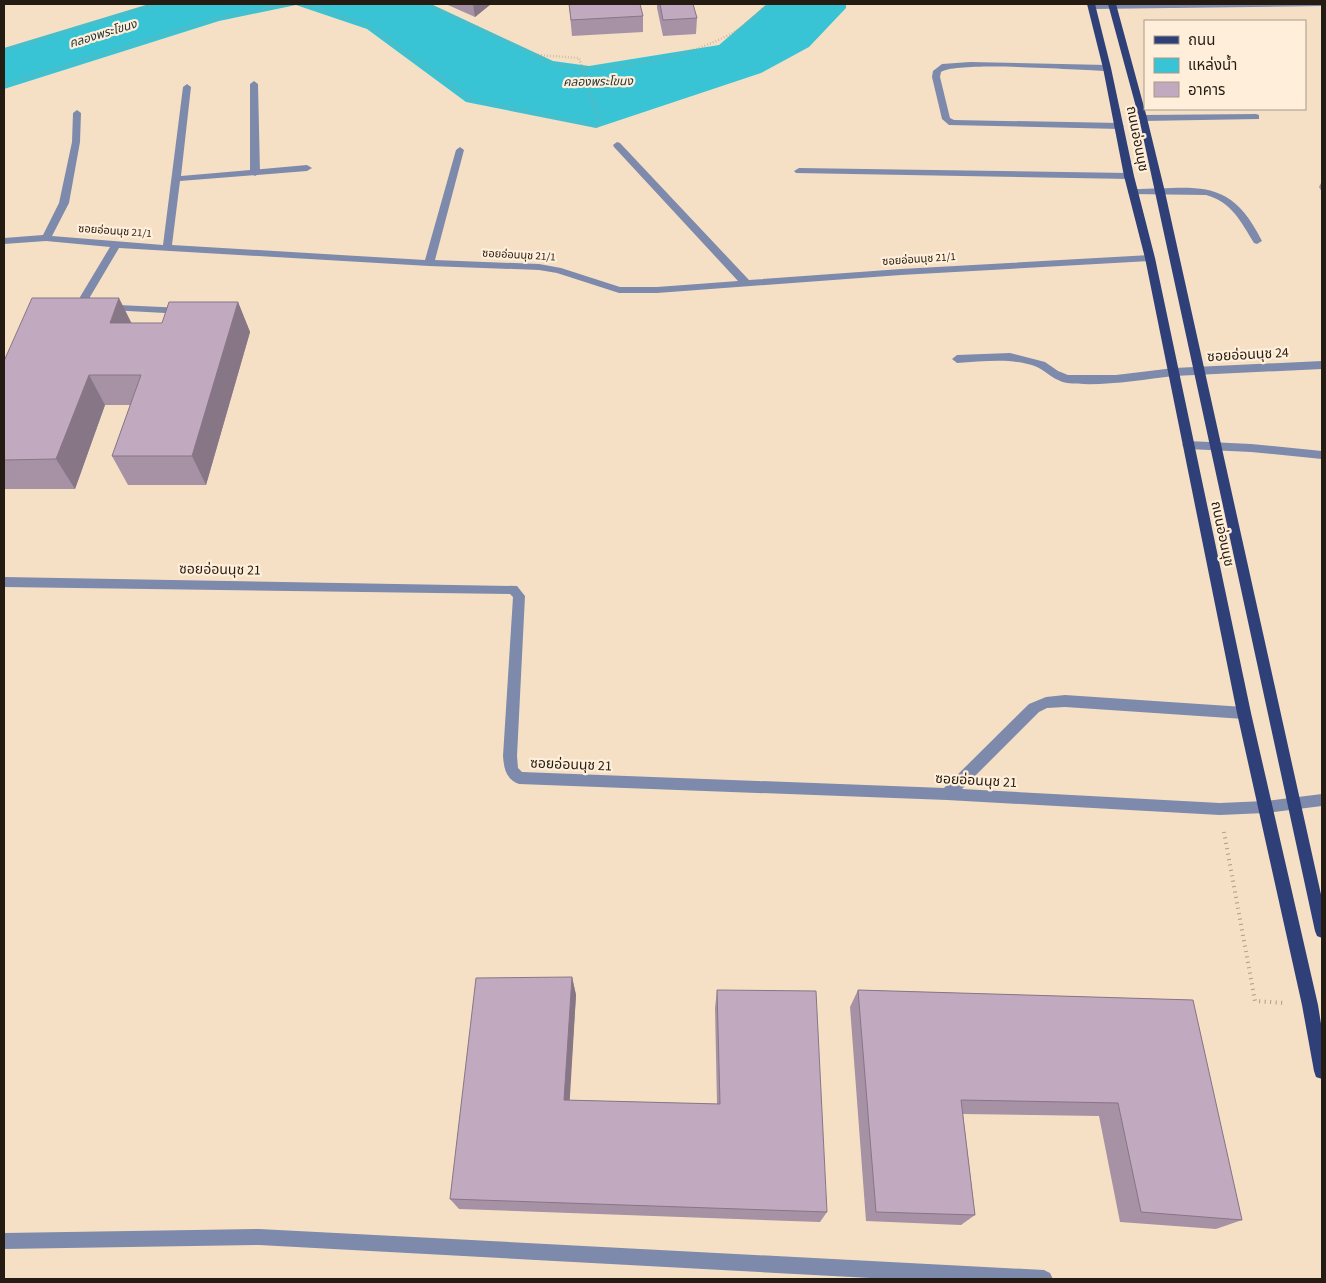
<svg xmlns="http://www.w3.org/2000/svg" width="1326" height="1283" viewBox="0 0 1326 1283" font-family="'Source Sans 3','Noto Sans Thai',sans-serif">
  <style>
    .water { fill: #39c4d5 }
    .lines { fill: none; stroke-linecap: round; stroke-linejoin: round }
    .path-far1 { stroke: #ac9b86; stroke-width: 2.5; stroke-dasharray: 0.5 2.5; stroke-linecap: butt }
    .path { stroke: #ac9b86; stroke-width: 4; stroke-dasharray: 1 4.5; stroke-linecap: butt }
    .service { fill: #7e8aab; fill-rule: evenodd }
    .minor { fill: #7e8aab; fill-rule: evenodd }
    .primary { fill: #2f3f78; fill-rule: evenodd }
    .wall { fill: #a691a5 }
    .shaded-wall { fill: #877686 }
    .building { fill: #c1a9c0; stroke: #877686 }
    .labels { text-anchor: middle; dominant-baseline: central; stroke-width: 4.5; stroke-linejoin: round; paint-order: stroke }
    .far-street-label { font-size: 11px; fill: #241c12; stroke: #ffeed9 }
    .far-water-label { font-size: 12px; font-style: italic; fill: #1c3336; stroke: #ffeed9 }
    .street-label { font-size: 14px; fill: #241c12; stroke: #ffeed9 }
  </style>
  <rect width="100%" height="100%" fill="#f5e0c5"/>
  <path class="water" d="M149,4H431L553,61L589,66L719,45L767,4H846V8L809,47L761,73L596,128L466,102L367,29L296,5L219,21L4,89V48Z"/>
  <g class="lines">
    <path class="path-far1" d="M304,4L370,26L470,99L600,127
      M427,4C459,19 491,34 524,49C535,55 549,64 562,66C613,75 738,51 765,4
      M4,50L156,4
      M538,55L579,58L601,127
      M4,85L217,18L290,4"/>
    <path class="path" d="M1224,832L1255,1001L1284,1003"/>
    <path class="service" d="M970,62L1107,65L1111,68L1107,71C1078,70 959,61 941,72L940,77L950,118L954,120L1120,123L1124,126L1120,129L949,125L942,119L932,77L933,71L942,64Z
      M254,81L258,84L260,173L255,176L250,173V84Z
      M1256,114L1259,115V119L1143,121L1139,118L1143,115Z
      M799,168L1129,173L1134,176L1129,179L796,173L794,171Z
      M1133,189C1197,189 1229,175 1262,241L1257,244L1254,243C1241,222 1232,202 1206,195L1130,194L1128,192Z
      M1010,353L1045,362L1058,371L1068,375H1116L1174,368L1179,372L1174,376C1140,380 1101,387 1067,383C1055,381 1047,372 1037,367C1011,357 983,362 957,363L952,359L957,355Z
      M1188,441L1251,444L1322,451V459L1251,452L1188,449L1182,445Z"/>
    <path class="minor" d="M1322,4V6L1092,9L1088,7L1092,5Z
      M187,84L191,87L181,176L307,165L312,168L307,171L180,181L172,245L425,260L456,150L460,147L464,150L435,260L539,264L561,268L620,287H657L738,281L614,147L613,145L617,142L620,143L749,280L901,269L1150,255L1155,258L1150,261L901,275L657,293H619L557,273L539,270L429,266L119,248L90,297L91,301L96,304L184,308L189,311L184,314L90,309L82,305L80,297L110,247L46,241L4,244V238L43,235L59,203L72,142L73,113L77,110L81,113L80,142L69,203L52,236L163,245L183,87Z
      M1322,361V369L1174,376L1169,372L1174,368Z
      M4,577L517,586L525,596L517,756L518,768L522,772L944,788L1029,704L1046,697L1065,695L1244,707L1249,709L1251,713L1249,717L1244,719L1065,707L1047,708L1039,712L962,789L1220,803L1265,801L1322,794V806L1265,813L1220,815L947,800L519,784C506,779 504,769 503,756L513,597L510,594L4,587Z
      M259,1229L1044,1270L1050,1273L1053,1279H889L259,1245L4,1249V1233Z"/>
    <path class="primary" d="M1087,4H1095L1111,68L1134,176L1155,258L1251,713L1318,1005L1322,1030V1079L1316,1077L1314,1071L1302,1005L1237,713L1145,258L1124,176L1103,68Z
      M1108,4H1116L1147,118L1165,192L1322,899V938L1317,936L1315,931L1155,192L1139,118Z"/>
  </g>
  <path class="wall" d="M448,4H491L475,17L448,5Z
    M569,4L643,16V32L572,36Z
    M657,4H693L697,18L696,34L663,36L657,8Z
    M1322,181V192L1319,187Z
    M238,302L250,332L206,485H128L112,456L130,405H105L75,489H4V361L131,323H162Z
    M572,977L576,995L569,1100L717,1104L715,1008L717,990L827,1212L820,1222L459,1209L450,1199Z
    M858,990L1193,1000L1242,1220L1216,1229L1120,1222L1099,1116L963,1114L975,1215L961,1225L866,1221L850,1007Z"/>
  <path class="shaded-wall" d="M473,4H491L475,17Z
    M119,298L134,328L110,323Z
    M238,302L250,332L206,485L192,456Z
    M89,375L105,405L75,489L56,459Z
    M572,977L576,995L569,1113L564,1100Z"/>
  <path class="building" d="M569,4H640L643,16L571,20Z
    M660,4H693L697,18L663,20Z
    M32,298H119L110,323H162L169,302H238L192,456H112L141,375H89L56,459L4,460V361Z
    M572,977L564,1100L720,1104L717,990L816,991L827,1212L450,1199L476,978Z
    M858,990L1193,1000L1242,1220L1141,1212L1118,1103L961,1100L975,1215L876,1212Z"/>
  <g class="labels">
    <g class="far-street-label">
      <text transform="translate(115 231) rotate(4)">ซอยอ่อนนุช 21/1</text>
      <text transform="translate(519 255) rotate(3)">ซอยอ่อนนุช 21/1</text>
      <text transform="translate(919 259) rotate(-4)">ซอยอ่อนนุช 21/1</text>
    </g>
    <g class="far-water-label">
      <text transform="translate(103 34) rotate(-17)">คลองพระโขนง</text>
      <text transform="translate(598 82) rotate(-1)">คลองพระโขนง</text>
    </g>
    <g class="street-label">
      <text transform="translate(1137 139) rotate(79)">ถนนอ่อนนุช</text>
      <text transform="translate(1248 355) rotate(-3)">ซอยอ่อนนุช 24</text>
      <text transform="translate(1222 534) rotate(78)">ถนนอ่อนนุช</text>
      <text transform="translate(220 570) rotate(1)">ซอยอ่อนนุช 21</text>
      <text transform="translate(571 765) rotate(2)">ซอยอ่อนนุช 21</text>
      <text transform="translate(976 781) rotate(3)">ซอยอ่อนนุช 21</text>
    </g>
  </g>
  <rect width="1326" height="1283" fill="none" stroke="#241c12" stroke-width="10"/>
  <rect x="1144" y="20" width="162" height="90" fill="#ffeed9" stroke="#a79a89"/>
  <rect x="1154" y="36" width="25" height="8" fill="#2f3f78" stroke="#a79a89"/>
  <text x="1188" y="45" font-size="15" fill="#241c12">ถนน</text>
  <rect x="1154" y="58" width="25" height="15" fill="#39c4d5" stroke="#a79a89"/>
  <text x="1188" y="70" font-size="15" fill="#241c12">แหล่งน้ำ</text>
  <rect x="1154" y="82" width="25" height="15" fill="#c1a9c0" stroke="#a79a89"/>
  <text x="1188" y="95" font-size="15" fill="#241c12">อาคาร</text>
</svg>
